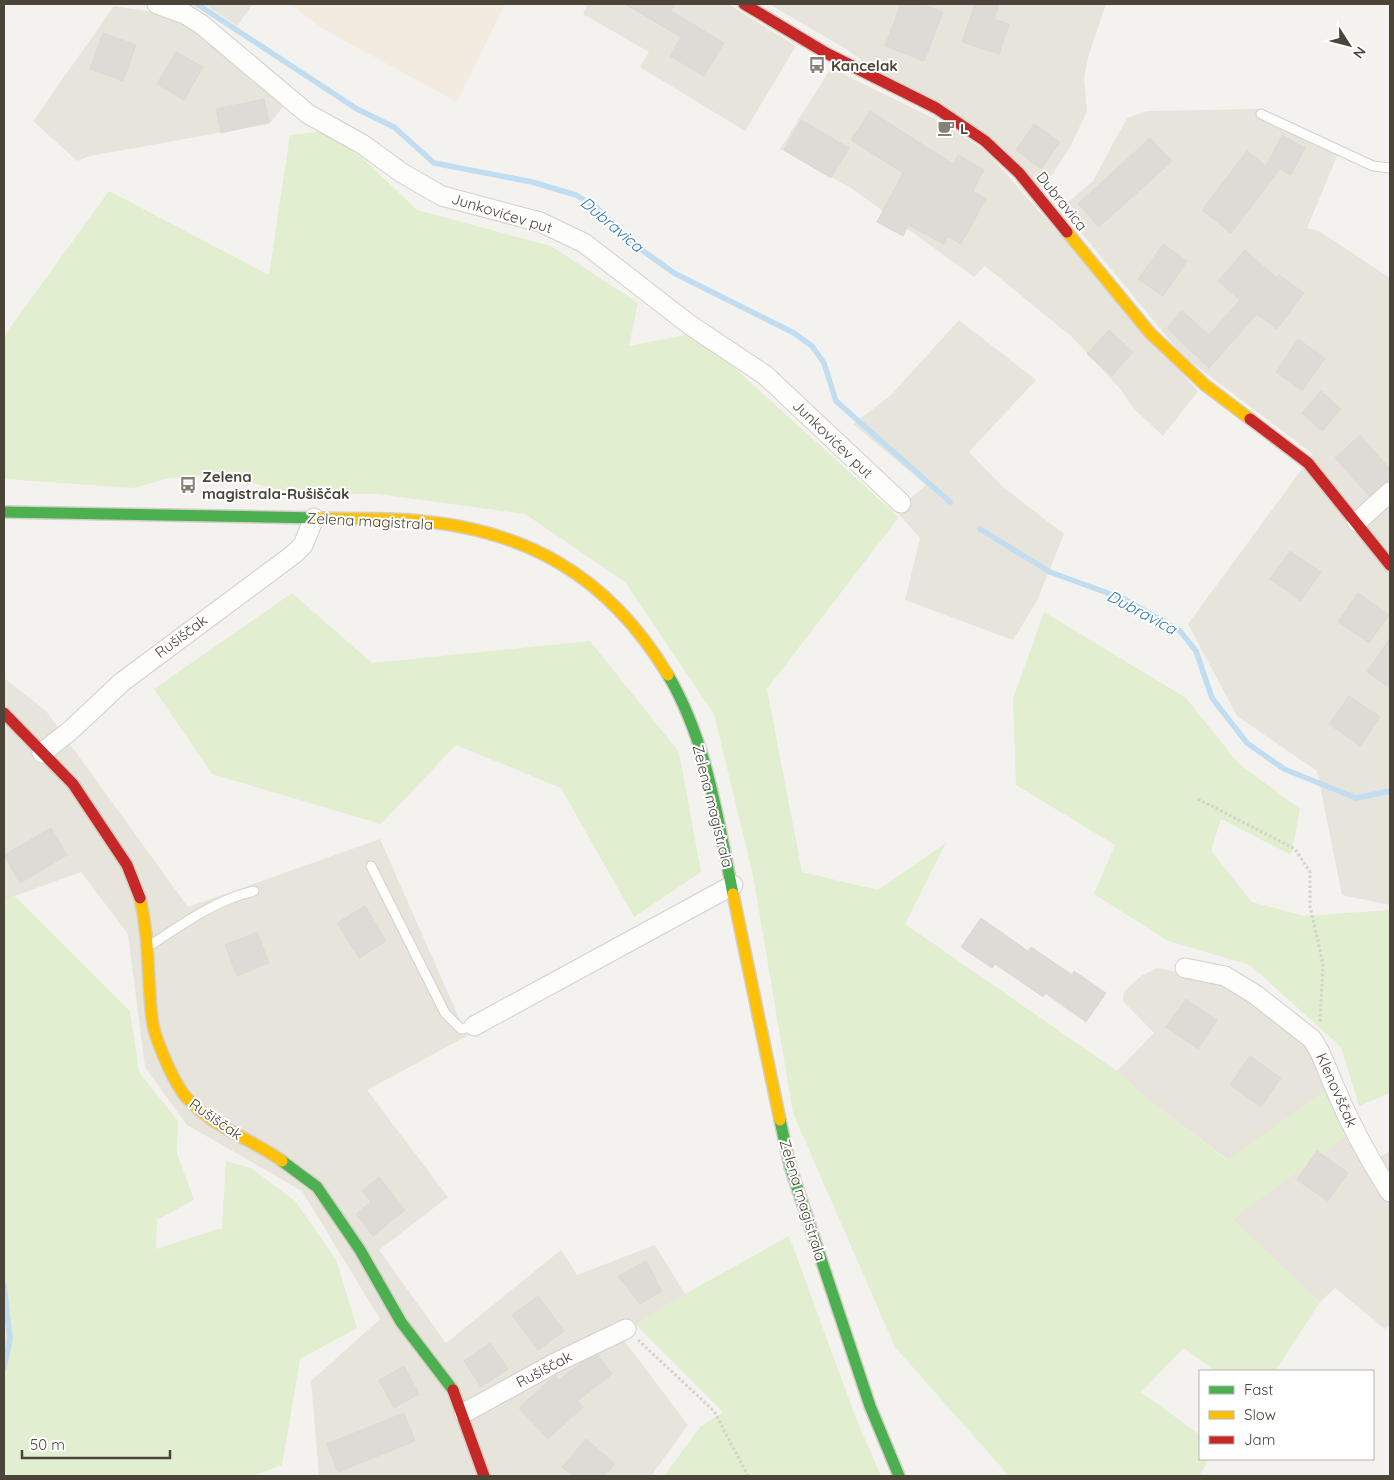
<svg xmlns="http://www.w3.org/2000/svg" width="1394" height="1480" viewBox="0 0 1394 1480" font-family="Quicksand,sans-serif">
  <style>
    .residential { fill: #e7e4dc }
    .commercial { fill: #f3ebdf }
    .green { fill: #e1eecf }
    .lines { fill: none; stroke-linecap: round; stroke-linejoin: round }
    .stream { stroke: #c0ddf1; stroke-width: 5.5 }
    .building { fill: #dedbd6; stroke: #dcd9d4 }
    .lane-casing { stroke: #d2d0cb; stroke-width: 11 }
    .street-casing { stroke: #d2d0cb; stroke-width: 21 }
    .fast-casing { stroke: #d3cfc5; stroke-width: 14 }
    .slow-casing { stroke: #d3cfc5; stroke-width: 14 }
    .jam-casing { stroke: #d3cfc5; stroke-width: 14 }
    .path { stroke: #d3d2cc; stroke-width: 3; stroke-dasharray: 2.5 2.5; stroke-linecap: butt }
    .lane { stroke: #fdfdfc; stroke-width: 9 }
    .street { stroke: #fdfdfc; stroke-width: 19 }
    .fast { stroke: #4caf50; stroke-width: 11 }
    .slow { stroke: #ffc107; stroke-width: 11 }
    .jam { stroke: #c62828; stroke-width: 11 }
    .labels { text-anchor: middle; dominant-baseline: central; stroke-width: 4; stroke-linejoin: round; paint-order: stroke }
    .poi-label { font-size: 15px; font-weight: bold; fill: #4b4439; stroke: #fff; text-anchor: start }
    .street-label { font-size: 15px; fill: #4b4439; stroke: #fff }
    .water-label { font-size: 16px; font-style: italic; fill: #2e7ab2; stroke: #fff }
  </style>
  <rect width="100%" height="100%" fill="#f4f2ee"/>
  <path class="residential" d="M204,4H253L237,26Z
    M588,4H728L796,46L745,131L640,67L649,52L583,14Z
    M769,4H1106L1089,54L1084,78L1087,111L1070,147L1043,188L846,49Z
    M114,6L173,15L183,20L255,75L284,106L269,124L90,156L77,161L33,121Z
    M831,68L943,123L987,152L1198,391L1163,436L1134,409L1121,390L1073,338L985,266L974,277L851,188L780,149Z
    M1261,109L1259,118L1338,154L1307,228L1319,231L1390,278V905L1342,895L1317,771L1237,716L1188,624L1313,454L1182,355L1061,208L1093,181L1127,118L1147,111Z
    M959,320L1036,380L969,452L1003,487L1064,534L1037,601L1013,640L905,600L920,538L896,511L926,485L853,424L890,396Z
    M4,678L46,711L188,907L380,839L467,1036L367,1090L448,1197L379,1250L446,1343L561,1250L577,1275L655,1245L685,1294L620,1335L688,1425L651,1476H319L311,1381L380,1319L302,1191L187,1125L145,1067L128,934L81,872L4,900Z
    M1157,968L1218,980L1270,1015L1311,1048L1327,1090L1228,1160L1147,1099L1117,1071L1154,1033L1123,1001L1124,992L1141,976Z
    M1350,1133L1367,1165L1390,1151V1328L1388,1326L1385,1329L1335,1288L1320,1302L1232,1219Z"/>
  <path class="commercial" d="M291,4H505L457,102L323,29Z"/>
  <path class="green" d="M333,130L417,210L551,246L638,303L629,346L696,333L899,517L767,689L802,872L878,890L946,843L905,924L1117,1071L1147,1099L1227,1160L1327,1090L1350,1133L1232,1219L1320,1302L1275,1371H1215L1184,1348L1141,1392L1200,1435V1459H1209L1199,1476H1009L895,1347L793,1113L753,875L714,714L625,582L525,514L378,494L288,493L223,474L169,478L134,488L4,479V336L109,191L269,275L290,135Z
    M292,593L372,663L590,641L679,752L701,872L634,917L561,788L456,745L381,824L212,774L154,689Z
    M1044,612L1186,698L1238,763L1300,809L1291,855L1221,819L1211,851L1252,902L1304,916L1390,910V1093L1359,1106L1341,1047L1250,965L1168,941L1094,894L1115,845L1016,785L1013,699Z
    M15,896L130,1011L139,1072L178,1121L177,1153L194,1200L157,1220L156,1249L222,1228L226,1161L251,1168L295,1201L336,1259L357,1328L300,1359L282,1465L253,1476H4V900Z
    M789,1236L857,1421L881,1476H664L700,1427L723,1412L636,1325L685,1294Z"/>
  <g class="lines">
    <path class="stream" d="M197,4L357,109L394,127L434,163L532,182L576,195L596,207L632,243L674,273L794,333L812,346L824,363L836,401L950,502
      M980,529L1050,572L1124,599L1180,631L1196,651L1212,698L1247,743L1284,769L1356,798L1390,791
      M4,1285L10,1339L4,1368"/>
  </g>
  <path class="building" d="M625,4H675L671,11L724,43L704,76L670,56L681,37Z
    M901,4H920L943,12L924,61L885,46Z
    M975,4H999L994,19L1009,24L999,54L962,42Z
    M103,33L136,45L123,81L90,69Z
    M176,52L203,67L184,100L157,84Z
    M264,99L269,122L221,133L216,109Z
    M870,111L953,164L958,155L984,170L973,191L986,199L961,244L948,237L944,244L908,225L903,236L877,222L903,173L851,140Z
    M801,120L849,148L831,178L784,150Z
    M1034,124L1060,142L1041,169L1016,150Z
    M1282,135L1305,148L1291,175L1280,169L1231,233L1202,210L1247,151L1266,166Z
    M1150,138L1172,161L1099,227L1078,204Z
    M1163,244L1187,261L1163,296L1138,279Z
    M1245,250L1277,278L1279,275L1304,293L1277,329L1257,314L1209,368L1167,328L1182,311L1209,335L1240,300L1218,281Z
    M1109,330L1133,352L1112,376L1087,354Z
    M1298,339L1325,358L1302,391L1276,372Z
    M1321,391L1341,409L1322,431L1302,413Z
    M1360,435L1390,469V479L1369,496L1335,458Z
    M1290,551L1321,572L1301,601L1270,579Z
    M1358,593L1389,615L1369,643L1338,622Z
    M1390,638V688L1367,672Z
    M1349,696L1380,717L1360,746L1329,724Z
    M51,828L67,855L20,883L4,855Z
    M365,906L386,941L359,958L337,923Z
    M981,918L1028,951L1031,947L1072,975L1074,971L1106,993L1086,1022L1045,993L1043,997L995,964L992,968L961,947Z
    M257,932L269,963L237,976L225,945Z
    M1186,999L1217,1020L1198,1049L1166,1027Z
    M1250,1056L1281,1078L1261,1107L1230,1085Z
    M1317,1151L1348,1173L1328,1201L1297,1180Z
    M379,1177L405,1210L373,1236L356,1214L371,1202L362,1191Z
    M646,1261L662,1291L640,1304L618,1276Z
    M538,1296L564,1331L538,1350L512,1315Z
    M490,1343L508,1369L481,1387L464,1361Z
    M597,1355L612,1374L577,1401L583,1407L548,1439L519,1408L553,1377L555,1376L559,1380L582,1362Z
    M404,1366L419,1394L394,1408L379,1380Z
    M404,1413L415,1441L338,1472L327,1444Z
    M586,1439L615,1464L604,1476H573L562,1467Z"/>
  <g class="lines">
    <g class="lane-casing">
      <path id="lane" d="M1261,114L1373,166L1390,168
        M371,866L445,1013L461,1029L474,1026
        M152,944C184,923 216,900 254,891"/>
    </g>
    <g class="street-casing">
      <path id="street" d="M157,4L185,14L201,24L308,114L362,144L402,173L442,196L540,222L584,243L690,325L765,375L901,503
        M1357,522L1390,492
        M42,753L72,729L122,682L294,554L303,545L314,518
        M1185,968L1225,976L1256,995L1312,1039C1323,1054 1327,1071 1335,1088C1350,1124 1369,1159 1390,1192
        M474,1026L733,885
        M464,1413L555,1363L626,1329"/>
    </g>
    <g class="fast-casing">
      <path id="fast" d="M4,512L318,518
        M668,675C707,741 718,820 733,894
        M780,1120L790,1166L870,1406L899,1476
        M282,1161L317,1187L360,1250L401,1322L453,1390"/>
    </g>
    <g class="slow-casing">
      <path id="slow" d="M1067,232L1150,333L1205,385L1250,419
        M318,518C348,519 379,518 409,520C524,528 608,575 668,675
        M733,894L780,1120
        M140,898C150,941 147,976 152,1019C154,1037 174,1084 187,1098C212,1127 252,1139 282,1161"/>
    </g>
    <g class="jam-casing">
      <path id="jam" d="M744,4L826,53L936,108L985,141L1019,173L1067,232
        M1250,419L1308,463L1390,565
        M4,713L73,784L127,865L140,898
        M453,1390L484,1476"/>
    </g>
    <path class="path" d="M1198,799L1295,849L1310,872V906L1323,964L1320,1023
      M638,1340L714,1411L748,1476"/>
    <use href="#lane" class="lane"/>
    <use href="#street" class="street"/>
    <use href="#fast" class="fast"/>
    <use href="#slow" class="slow"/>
    <use href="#jam" class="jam"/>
  </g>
  <defs>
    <g id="bus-bare" transform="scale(1.35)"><path d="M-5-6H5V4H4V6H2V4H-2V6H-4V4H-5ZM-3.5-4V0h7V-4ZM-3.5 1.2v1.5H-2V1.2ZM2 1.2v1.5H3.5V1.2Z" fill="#868178" stroke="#fff" stroke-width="2.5" paint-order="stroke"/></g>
    <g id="cafe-bare" transform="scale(1.35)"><path d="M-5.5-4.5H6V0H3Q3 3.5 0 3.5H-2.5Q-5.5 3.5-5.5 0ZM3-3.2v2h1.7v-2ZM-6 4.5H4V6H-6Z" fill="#868178" stroke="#fff" stroke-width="2.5" paint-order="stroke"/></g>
  </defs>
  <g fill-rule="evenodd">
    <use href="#bus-bare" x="817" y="65"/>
    <use href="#cafe-bare" x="946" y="128"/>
    <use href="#bus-bare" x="188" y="485"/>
  </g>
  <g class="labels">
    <g class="poi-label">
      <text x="831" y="65">Kancelak</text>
      <text x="960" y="128">L</text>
      <text x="202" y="476">Zelena<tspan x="202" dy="17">magistrala-Rušiščak</tspan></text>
    </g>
    <g class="street-label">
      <text transform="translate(1062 201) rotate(51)">Dubravica</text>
      <text transform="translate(502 213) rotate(17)">Junkovićev put</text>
      <text transform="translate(833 439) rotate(44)">Junkovićev put</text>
      <text transform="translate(370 521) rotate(3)">Zelena magistrala</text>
      <text transform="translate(181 636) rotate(-37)">Rušiščak</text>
      <text transform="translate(713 806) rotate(76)">Zelena magistrala</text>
      <text transform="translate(1337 1090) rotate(66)">Klenovščak</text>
      <text transform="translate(216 1119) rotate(35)">Rušiščak</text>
      <text transform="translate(803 1200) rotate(73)">Zelena magistrala</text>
      <text transform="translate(544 1369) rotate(-28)">Rušiščak</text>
    </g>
    <g class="water-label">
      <text transform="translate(612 224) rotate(40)">Dubravica</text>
      <text transform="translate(1142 612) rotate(28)">Dubravica</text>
    </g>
  </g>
  <rect width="1394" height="1480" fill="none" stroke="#4b4439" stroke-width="10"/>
  <rect x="1199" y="1370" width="175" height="90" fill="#ffffff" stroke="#b7b4b0"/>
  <rect x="1209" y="1386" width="25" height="8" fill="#4caf50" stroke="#b7b4b0"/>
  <text x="1244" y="1395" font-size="15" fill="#4b4439">Fast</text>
  <rect x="1209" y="1411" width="25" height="8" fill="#ffc107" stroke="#b7b4b0"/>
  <text x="1244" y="1420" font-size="15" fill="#4b4439">Slow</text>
  <rect x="1209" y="1436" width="25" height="8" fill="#c62828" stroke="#b7b4b0"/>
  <text x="1244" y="1445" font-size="15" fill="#4b4439">Jam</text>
  <g transform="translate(1349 45) rotate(126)" stroke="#ffffff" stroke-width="4" paint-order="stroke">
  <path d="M0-4L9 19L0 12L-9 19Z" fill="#4b4439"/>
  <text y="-8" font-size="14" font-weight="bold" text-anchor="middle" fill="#4b4439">N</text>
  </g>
  <path d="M22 1450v8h148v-8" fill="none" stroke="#4b4439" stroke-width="2.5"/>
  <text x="30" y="1450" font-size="15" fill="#4b4439" stroke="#ffffff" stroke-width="4" paint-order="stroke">50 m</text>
</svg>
